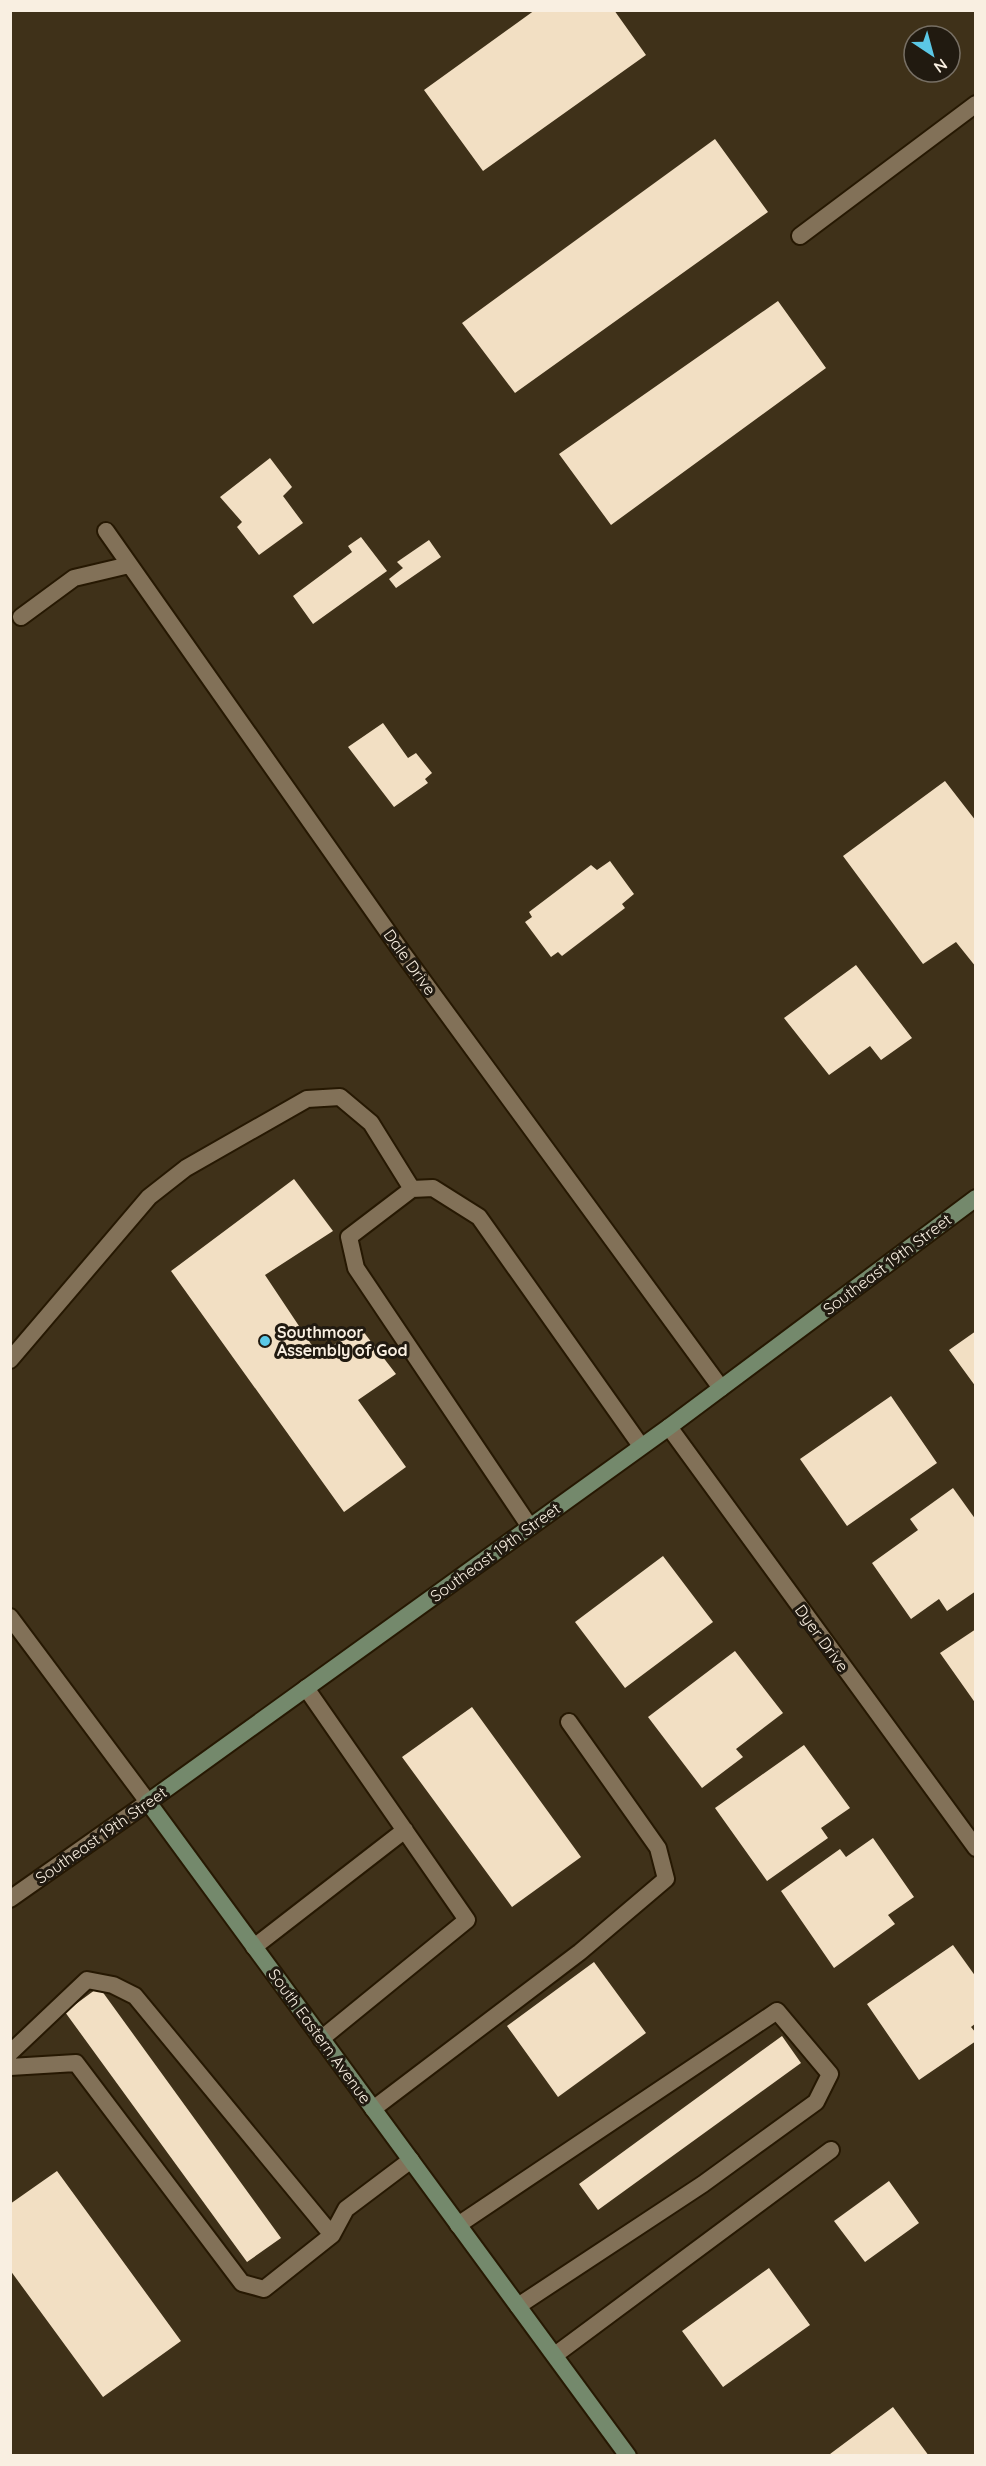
<svg xmlns="http://www.w3.org/2000/svg" width="986" height="2466" viewBox="0 0 986 2466" font-family="Quicksand,sans-serif">
  <style>
    .building { fill: #f2dfc3 }
    .lines { fill: none; stroke-linecap: round; stroke-linejoin: round }
    .service-casing { stroke: #261802; stroke-width: 20 }
    .minor-casing { stroke: #261802; stroke-width: 20 }
    .tertiary-casing { stroke: #261802; stroke-width: 20 }
    .secondary-casing { stroke: #261802; stroke-width: 20 }
    .service { stroke: #827158; stroke-width: 16 }
    .minor { stroke: #827158; stroke-width: 16 }
    .tertiary { stroke: #827158; stroke-width: 16 }
    .secondary { stroke: #74896c; stroke-width: 16 }
    .poi-dot { fill: #5bc8e6; stroke: #211a10; stroke-width: 2 }
    .labels { text-anchor: middle; dominant-baseline: central; stroke-width: 6; stroke-linejoin: round; paint-order: stroke }
    .street-label { font-size: 16px; fill: #f9efe1; stroke: #211a10 }
    .poi-label { font-size: 16px; font-weight: bold; fill: #f9efe1; stroke: #211a10; text-anchor: start }
  </style>
  <rect width="100%" height="100%" fill="#3f3119"/>
  <path class="building" d="M535,10H614L646,55L483,171L424,90Z
    M715,139L768,212L515,393L462,323Z
    M778,301L826,368L611,525L559,454Z
    M270,458L292,487L283,496L303,523L259,555L237,527L242,522L220,497Z
    M361,537L387,571L313,624L293,596L352,552L348,546Z
    M429,540L441,557L396,588L389,579L403,568L397,562Z
    M383,723L408,758L416,753L432,773L425,779L428,783L394,807L348,747Z
    M945,781L976,821V967L956,942L923,964L843,856Z
    M610,861L634,894L622,904L625,908L562,956L558,952L551,957L525,922L532,917L529,912L591,865L597,870Z
    M856,965L912,1038L881,1060L870,1046L829,1075L784,1018Z
    M294,1179L333,1231L265,1275L319,1356L359,1326L396,1374L358,1400L406,1467L344,1512L171,1271Z
    M976,1331V1387L949,1350Z
    M891,1396L937,1463L847,1526L800,1459Z
    M953,1488L976,1520V1591L947,1611L939,1599L911,1619L872,1563L918,1530L910,1519Z
    M663,1556L713,1622L625,1688L575,1622Z
    M976,1629V1704L940,1653Z
    M735,1651L783,1713L736,1749L743,1757L702,1788L648,1717Z
    M472,1707L581,1857L512,1907L402,1757Z
    M804,1745L850,1808L821,1828L828,1838L767,1881L715,1808Z
    M873,1838L914,1897L888,1915L895,1924L834,1968L781,1891L840,1849L846,1857Z
    M953,1945L976,1977V2023L971,2027L976,2033V2041L919,2080L867,2004Z
    M594,1962L646,2033L558,2097L507,2026Z
    M99,1987L281,2238L247,2262L65,2012Z
    M782,2036L801,2063L598,2210L579,2184Z
    M57,2171L181,2341L103,2397L10,2270V2204Z
    M889,2181L919,2223L865,2262L834,2221Z
    M769,2268L810,2325L723,2387L682,2331Z
    M893,2407L929,2456H831L830,2454Z"/>
  <g class="lines">
    <g class="service-casing">
      <path id="service" d="M800,236L976,104
        M10,1360L149,1197L186,1168L307,1099L340,1097L371,1123L412,1189
        M530,1527L356,1268L349,1237L412,1189L433,1188L479,1217L641,1446
        M306,1688L467,1920L321,2039
        M254,1947L405,1830
        M10,2053L87,1980L113,1985L135,1996L332,2235
        M10,2067L76,2063L242,2283L264,2289L332,2235L346,2209L411,2160
        M373,2109L580,1952L666,1879L658,1848L569,1722
        M458,2225L777,2011L830,2074L816,2102L703,2184L518,2306
        M555,2355L831,2150"/>
    </g>
    <g class="minor-casing">
      <path id="minor" d="M106,531L402,952L721,1388
        M21,617L74,578L129,565
        M669,1427L976,1848"/>
    </g>
    <g class="tertiary-casing">
      <path id="tertiary" d="M10,1617L148,1802L10,1899"/>
    </g>
    <g class="secondary-casing">
      <path id="secondary" d="M628,2456L148,1802L669,1427L976,1198"/>
    </g>
    <use href="#service" class="service"/>
    <use href="#minor" class="minor"/>
    <use href="#tertiary" class="tertiary"/>
    <use href="#secondary" class="secondary"/>
  </g>
  <circle class="poi-dot" cx="265" cy="1341" r="6"/>
  <g class="labels">
    <g class="street-label">
      <text transform="translate(410 962) rotate(54)">Dale Drive</text>
      <text transform="translate(887 1264) rotate(-37)">Southeast 19th Street</text>
      <text transform="translate(495 1552) rotate(-36)">Southeast 19th Street</text>
      <text transform="translate(822 1638) rotate(54)">Dyer Drive</text>
      <text transform="translate(101 1835) rotate(-35)">Southeast 19th Street</text>
      <text transform="translate(320 2036) rotate(54)">South Eastern Avenue</text>
    </g>
    <g class="poi-label">
      <text x="277" y="1332">Southmoor<tspan x="277" dy="18">Assembly of God</tspan></text>
    </g>
  </g>
  <rect width="986" height="2466" fill="none" stroke="#f9efe1" stroke-width="24"/>
  <g transform="translate(932 54) rotate(144)"><circle r="28" fill="#211a10" stroke="#776f64" stroke-width="1.5"/>
  <path d="M0-4.5L10 22L0 15L-10 22Z" fill="#5bc8e6"/>
  <text y="-9" font-size="16" font-weight="bold" text-anchor="middle" fill="#f9efe1">N</text>
  </g>
</svg>
